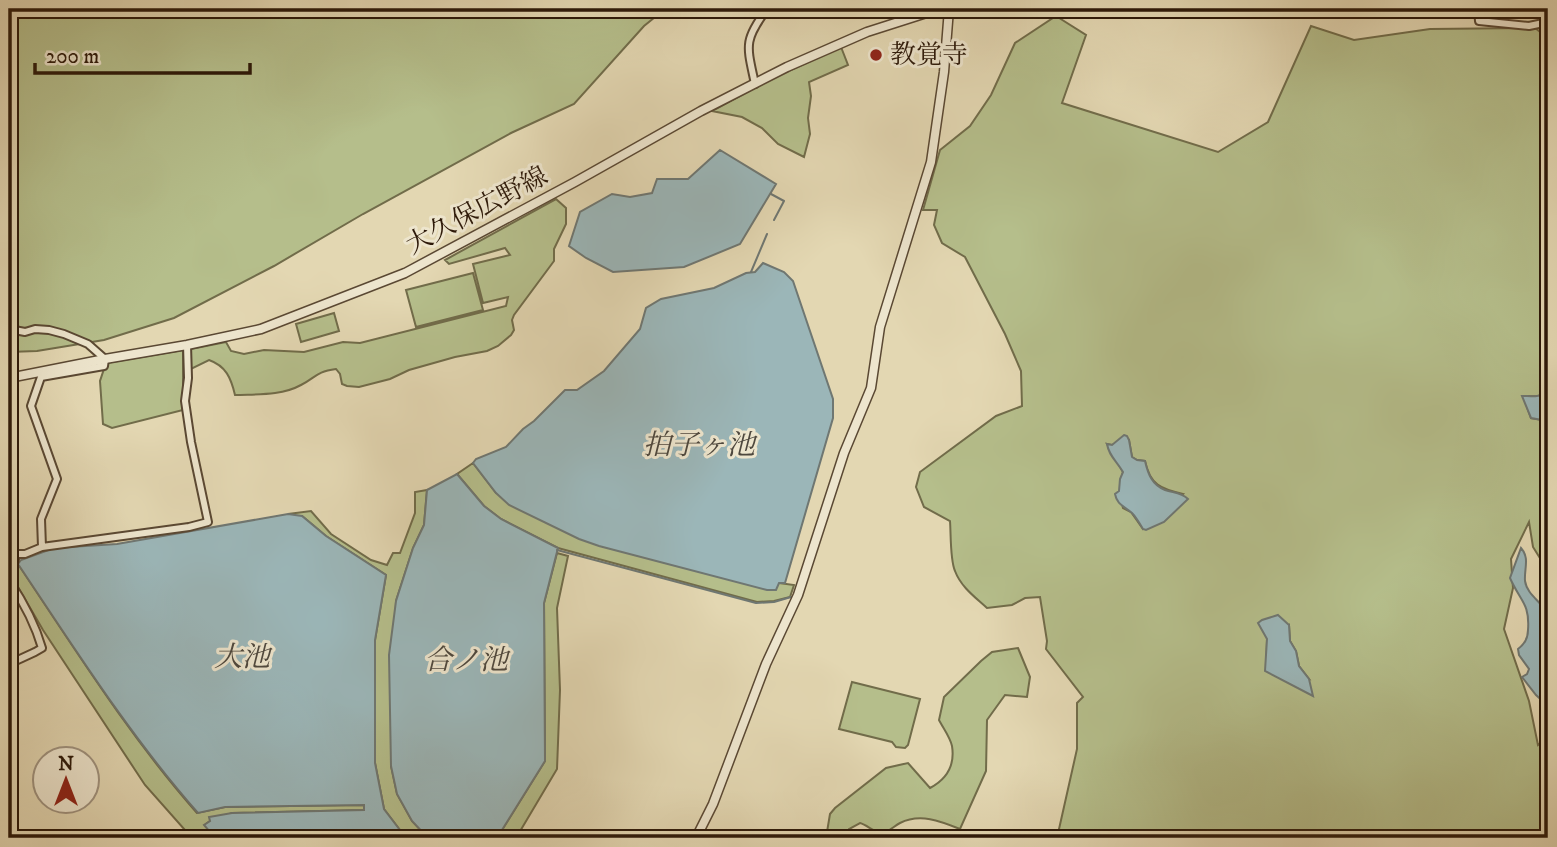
<svg xmlns="http://www.w3.org/2000/svg" width="1557" height="847" viewBox="0 0 1557 847" font-family="'IM FELL DW Pica','Noto Serif JP',serif">
  <style>
    .green { fill: #b5be8b; stroke: #716c4a; stroke-width: 2; fill-rule: evenodd }
    .water { fill: #9bb6b8; stroke: #6f7772; stroke-width: 2 }
    .lines { fill: none; stroke-linecap: round; stroke-linejoin: round }
    .stream { stroke: #6f7772; stroke-width: 2 }
    .minor-casing { stroke: #5a4833; stroke-width: 10 }
    .tertiary-casing { stroke: #5a4833; stroke-width: 11 }
    .minor { stroke: #ede5cd; stroke-width: 6 }
    .tertiary { stroke: #ede5cd; stroke-width: 8 }
    .poi-dot { fill: #8f2418; stroke: #ede5cd; stroke-width: 2.5 }
    .labels { text-anchor: middle; dominant-baseline: central; stroke-width: 6; stroke-linejoin: round; paint-order: stroke }
    .poi-label { font-size: 26px; fill: #2d1909; stroke: #ede5cd; text-anchor: start }
    .street-label { font-size: 26px; fill: #2d1909; stroke: #ede5cd }
    .water-label { font-size: 28px; font-style: italic; fill: #4e483e; stroke: #ede5cd }
  </style>
  <rect width="100%" height="100%" fill="#e3d7b2"/>
  <filter id="stains"><feTurbulence type="fractalNoise" baseFrequency=".00286" numOctaves="4"/><feColorMatrix values="0 0 0 0 .2 0 0 0 0 .09 0 0 0 0 .02 0 0 0 .5 -.17"/></filter>
  <radialGradient id="worn" r=".72"><stop offset=".6" stop-color="#630" stop-opacity="0"/><stop offset="1" stop-color="#630" stop-opacity=".3"/></radialGradient>
  <path class="green" d="M9,9H665L644,26L574,104L511,133L363,214L274,266L174,318L104,340L37,351L9,352Z
    M1056,16L1086,35L1062,103L1218,152L1268,122L1311,26L1354,40L1430,29L1535,28L1548,38V390C1542,398 1533,396 1523,396L1531,418L1548,421V576L1543,563L1533,547L1529,522L1511,559L1513,588L1504,629L1529,701L1538,745L1548,738V838H1057L1077,749V703L1083,697L1046,649L1047,641L1040,597L1025,598L1012,605L987,608C975,597 961,587 955,571C950,560 951,534 950,521L924,507L916,487L920,472L996,416L1022,406L1021,371L1005,334L965,257L942,243L934,225L937,210H923L940,150L970,126L991,95L1015,43ZM1129,440L1132,457L1137,460L1145,461C1150,485 1161,489 1183,494L1143,529L1131,512L1123,508C1120,495 1118,485 1123,472L1107,444L1112,445ZM1289,625L1290,641L1296,651L1299,666L1309,679L1266,671L1267,639Z
    M841,47L848,65L809,82L811,96L808,118L810,134L804,157L778,144L762,128L742,117L712,111L771,79Z
    M556,199L566,208V224L554,249V261L514,315L512,320L514,330L511,335L498,346L487,351L455,357L409,370L390,379L359,387L347,386L342,384L340,374L336,369C315,372 317,377 301,385C281,396 257,394 235,395C231,378 226,366 209,360L191,369V349L226,342L231,351L244,354L264,350L304,352L343,342L360,343L506,306L508,297L483,303L473,264L510,255L505,248L449,264L445,260Z
    M473,273L483,310L416,327L406,290Z
    M334,313L339,331L301,342L296,324Z
    M183,350V410L112,428L103,424L100,381L106,363Z
    M473,463L496,493L779,583L794,585L790,597L774,601L757,602L558,548L501,519L484,506L457,474Z
    M427,490L424,525L413,548L396,601L391,766L397,794L412,821L428,838H406L384,809L375,763V640L386,575L326,536L302,516L288,514L311,511L331,534L371,560L387,565L393,553H400L415,513V492Z
    M557,553L568,556L557,608L560,690L557,769L516,838H497L545,761L544,603Z
    M18,564C75,649 129,736 197,813L225,807L364,805V810L232,813L210,821L205,825L215,838H192L145,785L43,630L15,582L14,573Z
    M1018,648L1030,677L1027,697L1005,695L987,720L986,771L960,829C940,821 920,813 900,823C894,826 888,833 881,833C874,832 867,825 860,823L849,829V838H826L830,814L835,808L886,768L908,763L930,788C947,779 955,765 952,746C950,737 943,728 939,720L944,697L981,661L992,652Z
    M852,682L920,699L908,745L905,748L896,747L892,742L839,729Z"/>
  <path class="water" d="M720,150L776,184L740,244L684,267L613,272L586,258L569,246L580,212L612,194L630,197L652,193L657,179H688Z
    M763,263L784,272L793,281L833,399V418L785,583H779L776,590H767L599,546L579,539L509,505L496,493L473,463L476,459L506,447L523,429L534,421L565,390H577L604,371L640,329L646,308L661,299L714,288L746,273L755,272Z
    M1548,390V421L1531,418L1522,396C1532,396 1541,398 1548,390Z
    M1124,435L1127,436L1129,440L1132,457L1137,460L1145,461C1148,474 1152,485 1165,490C1174,493 1181,492 1188,499L1164,522L1146,530L1143,529C1140,524 1136,517 1132,513C1124,506 1117,505 1115,494L1119,491L1120,479L1123,472C1116,460 1109,456 1107,444L1112,445Z
    M457,474L484,506L501,519L558,548L544,603L545,761L497,838H428L412,821L397,794L391,766L389,655L396,601L413,548L424,525L427,490Z
    M288,514L302,516L326,536L386,575L375,640V763L384,809L406,838H215L204,825L210,821L209,817L232,813L364,810V805L225,807L198,813C130,736 75,649 18,564L21,560L54,548L117,544Z
    M1521,548C1530,558 1524,569 1525,581C1527,594 1539,600 1545,610C1546,614 1547,618 1548,622V706L1536,695L1522,677L1527,674L1529,669L1519,655L1518,649C1525,644 1528,638 1528,630C1530,603 1520,601 1510,578Z
    M1278,615L1289,625L1290,641L1296,651L1299,666L1309,679L1313,696L1265,671L1267,639L1258,623L1262,620Z"/>
  <g class="lines">
    <path class="stream" d="M771,194L784,201L774,220
      M751,272L767,234
      M557,550L756,603L774,602L791,597"/>
    <g class="minor-casing">
      <path id="minor" d="M1173,9V14L1250,9
        M1478,9L1479,21L1529,26L1548,22
        M755,84C747,46 743,41 767,9
        M9,329L25,332L35,329L49,330L64,334L88,344L105,359L104,366L41,377L31,406L57,479L41,519L42,547
        M9,554H25L42,547L189,527L208,522L191,442L185,401L188,378L187,345
        M9,664L35,652L42,648C35,624 24,603 10,582L16,554"/>
    </g>
    <g class="tertiary-casing">
      <path id="tertiary" d="M9,378L105,359L187,345L261,329L405,273L575,182L701,111L787,67L867,32L939,9
        M696,838L713,804L766,664L798,595L844,453L871,388L880,327L931,162L944,72L949,9"/>
    </g>
    <use href="#minor" class="minor"/>
    <use href="#tertiary" class="tertiary"/>
  </g>
  <circle class="poi-dot" cx="876" cy="55" r="7"/>
  <g class="labels">
    <g class="poi-label">
      <text x="890" y="55">教覚寺</text>
    </g>
    <g class="street-label">
      <text transform="translate(477 211) rotate(-28)">大久保広野線</text>
    </g>
    <g class="water-label">
      <text x="699" y="445">拍子ヶ池</text>
      <text x="242" y="657">大池</text>
      <text x="466" y="660">合ノ池</text>
    </g>
  </g>
  <rect width="1557" height="847" fill="none" stroke="#e3d7b2" stroke-width="35"/>
  <rect x="10" y="10" width="1536" height="826" fill="none" stroke="#2d1909" stroke-width="3.5"/>
  <rect x="18" y="18" width="1522" height="812" fill="none" stroke="#2d1909" stroke-width="2"/>
  <g transform="translate(66 780)"><circle r="33" fill="#ede5cd" stroke="#a0937f" stroke-width="2"/>
  <path d="M0-5L12 26L0 18L-12 26Z" fill="#8f2418"/>
  <text y="-10" font-size="19" font-weight="bold" text-anchor="middle" fill="#2d1909">N</text>
  </g>
  <path d="M35 63v10h215v-10" fill="none" stroke="#2d1909" stroke-width="3.5"/>
  <text x="46" y="63" font-size="21" fill="#2d1909" stroke="#ede5cd" stroke-width="5" paint-order="stroke">200 m</text>
  <rect width="100%" height="100%" filter="url(#stains)"/>
  <rect width="100%" height="100%" fill="url(#worn)"/>
</svg>
